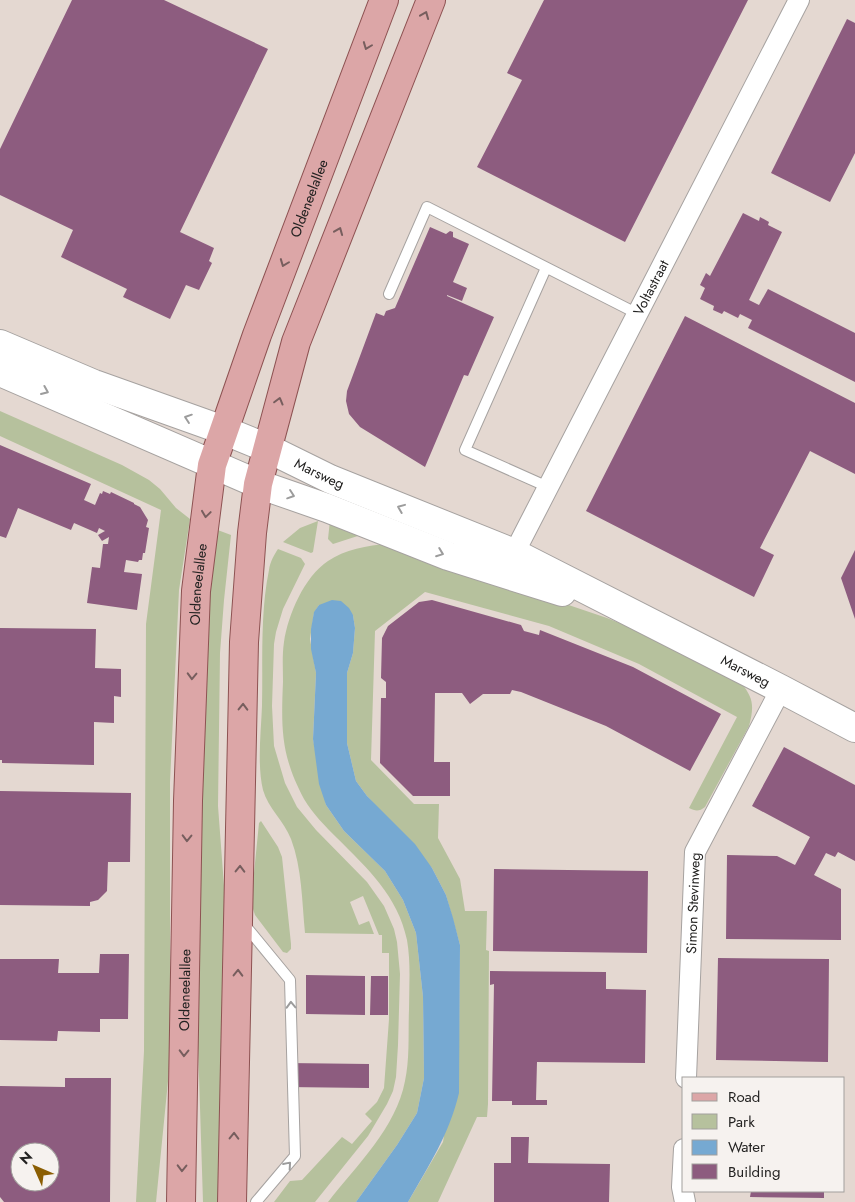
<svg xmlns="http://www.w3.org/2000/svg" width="855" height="1202" viewBox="0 0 855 1202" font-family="Jost,sans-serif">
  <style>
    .built { fill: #e4d8d1; fill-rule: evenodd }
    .green { fill: #b6c19d }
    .water { fill: #76a9d2 }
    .building { fill: #8d5c7f; fill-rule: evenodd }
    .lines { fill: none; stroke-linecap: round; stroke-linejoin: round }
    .lane-casing { stroke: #a6a2a0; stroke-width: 12 }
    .street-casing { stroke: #a6a2a0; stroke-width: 22 }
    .secondary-casing { stroke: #a6a2a0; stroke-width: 30 }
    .primary-casing { stroke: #8d5252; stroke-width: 30 }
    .lane { stroke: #fff; stroke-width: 10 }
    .street { stroke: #fff; stroke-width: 20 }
    .secondary { stroke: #fff; stroke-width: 28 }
    .primary { stroke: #dca6a7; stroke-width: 28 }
    .oneway { stroke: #775e5e }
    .oneway2 { stroke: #9c9c9c }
    .labels { text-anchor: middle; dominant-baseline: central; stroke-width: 5; stroke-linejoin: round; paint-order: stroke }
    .street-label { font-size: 14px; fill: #242322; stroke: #f6f2ef }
  </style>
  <rect width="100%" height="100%" fill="#e9e4e2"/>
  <path class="built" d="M0,0H855V1202H0ZM684,1078H844V1191H684ZM20,1152H50V1182H20Z"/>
  <path class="green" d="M0,411L122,465L149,480L160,489L176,508L190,519L179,590L170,782V1061L156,1202H136L144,1051L146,624L161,510L0,436Z
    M330,520L367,533L333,544L328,539Z
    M318,521L313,552L311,553L283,542L300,528Z
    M215,529L231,535L224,600L220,653L218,806L224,886L225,979L222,1202H203L198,1044L203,652Z
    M388,544L607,618L649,635L741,683C754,698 754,707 749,726L705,807C699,812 695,811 689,808L737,717L639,664L549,626L425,592L375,631L371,760L414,804H439L438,838L460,879L465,911H487L486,950L489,951L488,1104L487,1117H477L438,1202H408L443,1142L459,1041L460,945L446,895L432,868L367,796L356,781L347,743V673L353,653L355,628L353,615L319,605L314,613L310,639L316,673L313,739L326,805L344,831L385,871L403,900L416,933L423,997L424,1078L417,1113L397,1145L356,1202H328C357,1165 396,1128 405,1081C410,1058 408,1033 409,1010C409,987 411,963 407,940C398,896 367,868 337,838C325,826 313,814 304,799C281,756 281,729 283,682C283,669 282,655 284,642C288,615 304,577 328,561C344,550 368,545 388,544Z
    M278,549L301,558L305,564L283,609L276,632L274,644L272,706L274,746L285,783L297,807L316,830L367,882L384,906L394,929L397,942L400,974L398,1045L396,1077L393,1091L387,1104L368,1136L315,1202H274L290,1181L302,1180L342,1137L352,1144L372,1121L365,1114L377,1102L384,1088L389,1019V953H382V935H379L363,896L350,902L359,925L369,921L374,934L305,933C302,902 302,868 291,839C284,821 268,808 263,790C257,765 261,732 262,706C263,662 260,613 269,570C270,562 274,555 278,549Z
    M261,821L278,847L282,857L291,944V949L287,953L283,952L255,915L251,903L259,823Z"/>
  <path class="water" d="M332,600L341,601L349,608L353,615L355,628L353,653L347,673V743L356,781L367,796L415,844L432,868L446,895L453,918L460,945L459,1093C449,1135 429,1165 408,1202H356L397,1145L417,1113L424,1078L423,997L416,933L403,900L385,871L344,831L326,805L319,784L313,739L316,673L311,649V629L314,612L319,605Z"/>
  <path class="building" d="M72,0H164L268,49L180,232L214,248L209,261L212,263L199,290L186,285L170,319L123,297L127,289L61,257L73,230L0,195V149Z
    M544,0H748L625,242L477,167L522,80L507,73Z
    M847,19L855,23V153L830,202L771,173Z
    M743,213L759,221L760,217L769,222L768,225L782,232L749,300L759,305L768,289L855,333V382L748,328L752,320L740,314L738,318L724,311L722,314L713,310L714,306L700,299L705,288L700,285L706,273L710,276Z
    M430,227L446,234L450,231L453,232V237L469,244L453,282L467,288L462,301L447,295V296L494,317L468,376L464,375L425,467L360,427L349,414L346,401L347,391L376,313L384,316L386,311L395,308Z
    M685,316L855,403V474L810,451L760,548L774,555L754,597L586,511Z
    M0,445L91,484L84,500L95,505L100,493L102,494L103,491L110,494L111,492L134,503V504L140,507L148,520L146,527L149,528L145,553H143L142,560H139L138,562L126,560L124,572L142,574L137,610L87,603L92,567L100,568L103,544H108L109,537L102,541L98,535L105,531L99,528L97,533L74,523L71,530L18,508L6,538L0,536Z
    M855,550V619L841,578Z
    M432,600L521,625L524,631L539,635L540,630L633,667L721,714L690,771L606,726L521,692L512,690L510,694H483L470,704L462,693H435L434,762H450V796H413L380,763L381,698H386V682L381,678L382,638L388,626L419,602Z
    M0,628L96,629L95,668L121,669V697L114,696V723L94,722V765L2,763V760H0Z
    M784,747L855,785V861L838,852L835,857L826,853L814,875L841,889V940L726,939L727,855L777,856L795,865L810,837L752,806Z
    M0,791L131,793L130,862H108L107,891L98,900L90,902V906L0,905Z
    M494,869L648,871L647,953L493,951Z
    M100,954H129L128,1019H100V1032L58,1031L57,1041L0,1040V959H59L58,973H99Z
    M718,958L829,959L828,1062L716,1060Z
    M490,971L606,972V989L646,990L645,1063L537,1062L536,1100H547V1105H512V1101H492L494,984L490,985Z
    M306,975L365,976V1015L306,1014Z
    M371,976H388V1015H370Z
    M287,1063L369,1064V1088L287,1087Z
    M65,1078H111L110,1202H4L0,1197V1086L65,1087ZM20,1152H50V1182H20Z
    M511,1137H529L528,1163L610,1164L609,1202H494V1163H511Z
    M751,1191H824V1198L750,1197Z"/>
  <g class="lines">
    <g class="lane-casing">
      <path id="lane" d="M546,268L465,450L548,487
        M389,294L427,207L638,314
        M244,924L290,980L295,1156L256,1202"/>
    </g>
    <g class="street-casing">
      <g id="street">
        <path id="s1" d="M508,565L799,0"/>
        <path id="s2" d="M686,1078L695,852L781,689"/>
        <path d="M684,1149L682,1187L685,1202"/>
      </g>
    </g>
    <g class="secondary-casing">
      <g id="secondary">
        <path id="s3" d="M0,344L94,384L223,430L267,448L330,479L514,553L781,689L855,728"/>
        <path d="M0,372L258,484L327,508L448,556L562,592"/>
      </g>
    </g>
    <g class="primary-casing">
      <g id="primary">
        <path id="s4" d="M181,1202L188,801L196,591L212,465L257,335L384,0"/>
        <path d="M232,1202L244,642L252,533L258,484L296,342L431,0"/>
      </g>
    </g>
    <use href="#lane" class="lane"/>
    <use href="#street" class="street"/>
    <use href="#secondary" class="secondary"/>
    <use href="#primary" class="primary"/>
  </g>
  <defs><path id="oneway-chevron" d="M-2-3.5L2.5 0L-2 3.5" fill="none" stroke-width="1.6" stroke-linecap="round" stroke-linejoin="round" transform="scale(1.25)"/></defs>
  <g class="oneway">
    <use href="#oneway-chevron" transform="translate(425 15) rotate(-68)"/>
    <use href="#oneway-chevron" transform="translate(367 46) rotate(111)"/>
    <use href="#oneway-chevron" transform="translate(339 231) rotate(-68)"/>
    <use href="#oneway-chevron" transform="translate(284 263) rotate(111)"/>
    <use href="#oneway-chevron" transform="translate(279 401) rotate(-75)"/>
    <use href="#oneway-chevron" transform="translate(206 514) rotate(98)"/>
    <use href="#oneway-chevron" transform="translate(192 676) rotate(92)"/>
    <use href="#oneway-chevron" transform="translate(243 707) rotate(-89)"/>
    <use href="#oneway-chevron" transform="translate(187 838) rotate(91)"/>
    <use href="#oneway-chevron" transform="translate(240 869) rotate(-89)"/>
    <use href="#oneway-chevron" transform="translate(238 973) rotate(-89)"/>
    <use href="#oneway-chevron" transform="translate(184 1053) rotate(91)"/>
    <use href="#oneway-chevron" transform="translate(234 1136) rotate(-89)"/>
    <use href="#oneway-chevron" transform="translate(182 1168) rotate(91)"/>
  </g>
  <g class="oneway2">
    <use href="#oneway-chevron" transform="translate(45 391) rotate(23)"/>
    <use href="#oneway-chevron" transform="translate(188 418) rotate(-161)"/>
    <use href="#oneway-chevron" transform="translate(291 495) rotate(19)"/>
    <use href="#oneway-chevron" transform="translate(401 508) rotate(-158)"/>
    <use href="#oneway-chevron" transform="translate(440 553) rotate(21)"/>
    <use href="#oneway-chevron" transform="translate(291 1005) rotate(-92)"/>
    <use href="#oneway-chevron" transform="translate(288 1165) rotate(-49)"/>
  </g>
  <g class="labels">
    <g class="street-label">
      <text stroke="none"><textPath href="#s4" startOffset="1022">Oldeneelallee</textPath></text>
      <text stroke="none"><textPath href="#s1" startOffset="312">Voltastraat</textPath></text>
      <text stroke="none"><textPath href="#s3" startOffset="345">Marsweg</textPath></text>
      <text stroke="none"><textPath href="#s4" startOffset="618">Oldeneelallee</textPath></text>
      <text stroke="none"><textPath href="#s3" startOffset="815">Marsweg</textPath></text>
      <text stroke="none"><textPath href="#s2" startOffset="175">Simon Stevinweg</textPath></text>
      <text stroke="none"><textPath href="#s4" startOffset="212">Oldeneelallee</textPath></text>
    </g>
  </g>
  <rect x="682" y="1077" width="162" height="115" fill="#f6f2ef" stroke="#a29f9d"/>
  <rect x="692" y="1093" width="25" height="8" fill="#dca6a7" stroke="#a29f9d"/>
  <text x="728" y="1102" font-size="15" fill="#242322">Road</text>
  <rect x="692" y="1114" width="25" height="15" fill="#b6c19d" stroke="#a29f9d"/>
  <text x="728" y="1127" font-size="15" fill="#242322">Park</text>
  <rect x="692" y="1140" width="25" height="15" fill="#76a9d2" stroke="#a29f9d"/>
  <text x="728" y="1152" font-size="15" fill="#242322">Water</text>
  <rect x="692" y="1164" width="25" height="15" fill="#8d5c7f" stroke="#a29f9d"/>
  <text x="728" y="1177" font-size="15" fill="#242322">Building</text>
  <g transform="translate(35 1167) rotate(315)"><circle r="24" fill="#f6f2ef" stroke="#a29f9d"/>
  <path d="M0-4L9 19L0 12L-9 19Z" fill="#8b5e03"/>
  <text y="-8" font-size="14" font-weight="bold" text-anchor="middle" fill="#242322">N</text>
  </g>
</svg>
